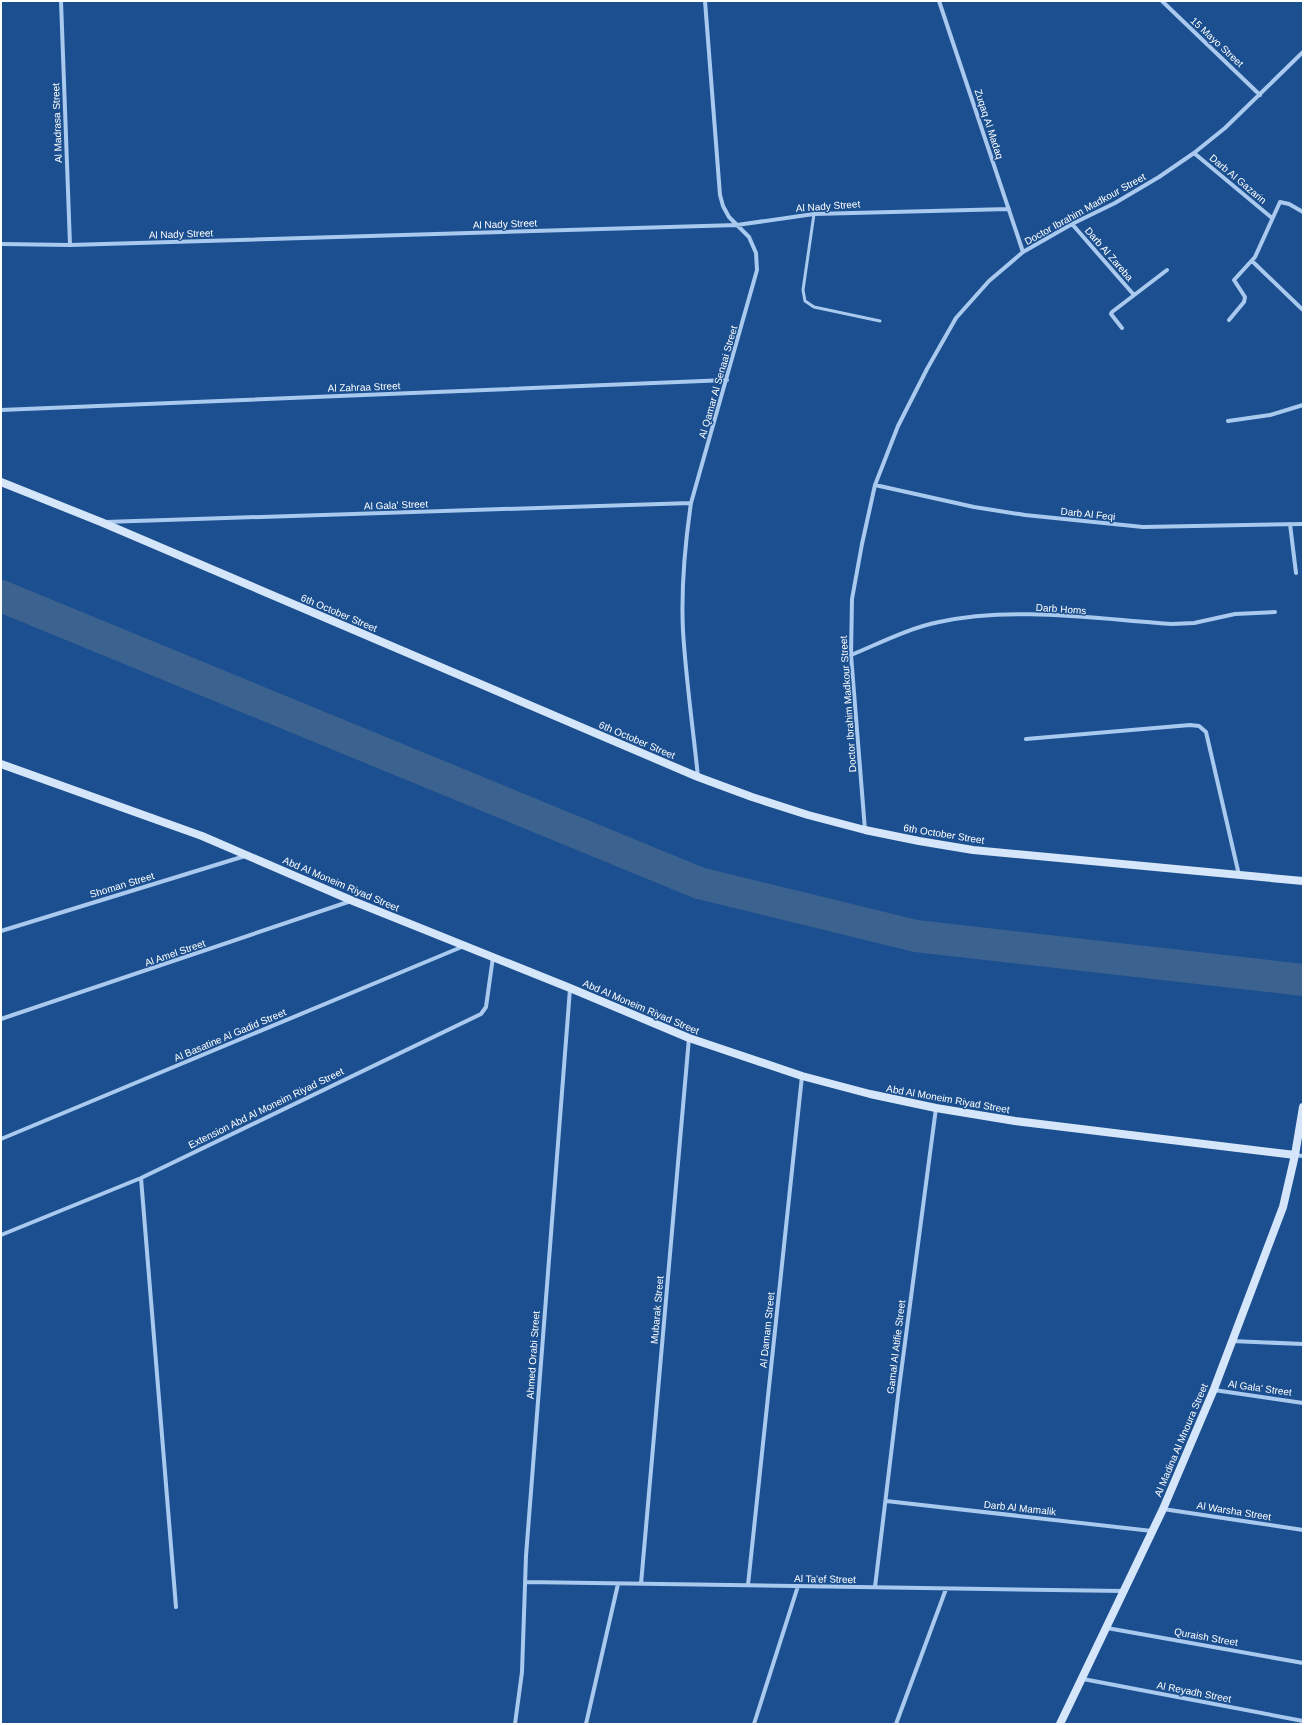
<svg xmlns="http://www.w3.org/2000/svg" width="1304" height="1725" viewBox="0 0 1304 1725" font-family="Arial,sans-serif">
  <style>
    .lines { fill: none; stroke-linecap: round; stroke-linejoin: round }
    .canal { stroke: #3c6290; stroke-width: 32 }
    .lane { stroke: #a9c9ee; stroke-width: 3 }
    .street { stroke: #a9c9ee; stroke-width: 4 }
    .secondary { stroke: #d6e6fa; stroke-width: 8 }
    .labels { text-anchor: middle; dominant-baseline: central; stroke-width: 3; stroke-linejoin: round; paint-order: stroke }
    .street-label { font-size: 10px; fill: #fff; stroke: #1b4f8f }
  </style>
  <rect width="100%" height="100%" fill="#1b4f8f"/>
  <g class="lines">
    <path class="canal" d="M1,596L699,883L916,936L1303,980"/>
    <path class="lane" d="M814,214L803,290L805,301L814,307L880,321"/>
    <path class="street" d="M61,1L70,245
      M939,1L1023,252
      M1162,1L1260,95
      M1194,153L1272,218
      M1072,224L1134,295
      M1,244L70,245L737,225L814,214L1009,209
      M1252,261L1303,310
      M1229,320L1244,302L1245,297L1234,280L1255,257L1280,202L1289,204L1303,212
      M1122,328L1111,314L1112,312L1167,270
      M1,410L727,380
      M1228,421L1270,415L1303,405
      M875,485L974,507L1025,515L1143,527L1303,524
      M105,522L691,503
      M1290,524L1296,573
      M851,655C880,643 909,628 939,622C1013,606 1097,619 1172,624L1194,623L1235,614L1275,612
      M1026,739L1190,725L1199,726L1206,732L1239,875
      M698,777C693,728 686,680 683,631C681,590 685,544 691,503L757,270L756,253L749,237L729,217L723,206L720,195L705,1
      M865,830L851,655L852,599L862,544L875,485L898,426L927,369L956,318L989,281L1023,252L1072,224L1115,203L1159,177L1194,153L1225,128L1303,52
      M1,931L245,856
      M1,1019L351,901
      M1,1139L464,946
      M1295,1155L1303,1156
      M141,1178L176,1607
      M1,1235L141,1178L481,1014L486,1007L493,957
      M1231,1341L1303,1344
      M1214,1390L1303,1403
      M886,1501L1152,1531
      M1163,1509L1303,1530
      M525,1582L1124,1591
      M641,1584L689,1038
      M748,1585L802,1076
      M875,1587L899,1388L936,1108
      M1107,1628L1303,1663
      M1083,1679L1303,1721
      M515,1724L522,1672L526,1556L570,989
      M586,1724L618,1584
      M754,1724L798,1586
      M896,1724L946,1589"/>
    <path class="secondary" d="M1,482L101,522L698,777L752,797L808,815L865,830L919,841L973,850L1303,881
      M1,764L202,836L353,901L570,988L689,1038L802,1076L870,1094L936,1108L1015,1121L1295,1155
      M1060,1724L1163,1509L1214,1389L1283,1207L1295,1155L1303,1107"/>
  </g>
  <g class="labels">
    <g class="street-label">
      <text transform="translate(1217 42) rotate(43)">15 Mayo Street</text>
      <text transform="translate(57 123) rotate(-92)">Al Madrasa Street</text>
      <text transform="translate(989 124) rotate(72)">Zuqaq Al Madaq</text>
      <text transform="translate(1238 179) rotate(40)">Darb Al Gazarin</text>
      <text transform="translate(828 206) rotate(-4)">Al Nady Street</text>
      <text transform="translate(1085 209) rotate(-29)">Doctor Ibrahim Madkour Street</text>
      <text transform="translate(505 224) rotate(-2)">Al Nady Street</text>
      <text transform="translate(181 234) rotate(-2)">Al Nady Street</text>
      <text transform="translate(1109 254) rotate(49)">Darb Al Zareba</text>
      <text transform="translate(718 382) rotate(-74)">Al Qamar Al Senaai Street</text>
      <text transform="translate(364 387) rotate(-2)">Al Zahraa Street</text>
      <text transform="translate(396 505) rotate(-2)">Al Gala' Street</text>
      <text transform="translate(1088 514) rotate(6)">Darb Al Feqi</text>
      <text transform="translate(1061 609) rotate(4)">Darb Homs</text>
      <text transform="translate(339 613) rotate(23)">6th October Street</text>
      <text transform="translate(848 704) rotate(-94)">Doctor Ibrahim Madkour Street</text>
      <text transform="translate(637 740) rotate(23)">6th October Street</text>
      <text transform="translate(944 834) rotate(9)">6th October Street</text>
      <text transform="translate(341 884) rotate(23)">Abd Al Moneim Riyad Street</text>
      <text transform="translate(122 885) rotate(-17)">Shoman Street</text>
      <text transform="translate(175 953) rotate(-19)">Al Amel Street</text>
      <text transform="translate(641 1007) rotate(23)">Abd Al Moneim Riyad Street</text>
      <text transform="translate(230 1035) rotate(-23)">Al Basatine Al Gadid Street</text>
      <text transform="translate(948 1099) rotate(10)">Abd Al Moneim Riyad Street</text>
      <text transform="translate(266 1108) rotate(-26)">Extension Abd Al Moneim Riyad Street</text>
      <text transform="translate(657 1310) rotate(-85)">Mubarak Street</text>
      <text transform="translate(767 1330) rotate(-84)">Al Damam Street</text>
      <text transform="translate(896 1347) rotate(-83)">Gamal Al Atifie Street</text>
      <text transform="translate(533 1355) rotate(-86)">Ahmed Orabi Street</text>
      <text transform="translate(1260 1388) rotate(8)">Al Gala' Street</text>
      <text transform="translate(1181 1440) rotate(-67)">Al Madina Al Mnoura Street</text>
      <text transform="translate(1020 1508) rotate(6)">Darb Al Mamalik</text>
      <text transform="translate(1234 1511) rotate(9)">Al Warsha Street</text>
      <text transform="translate(825 1579) rotate(1)">Al Ta'ef Street</text>
      <text transform="translate(1206 1637) rotate(10)">Quraish Street</text>
      <text transform="translate(1194 1692) rotate(11)">Al Reyadh Street</text>
    </g>
  </g>
  <rect width="1304" height="1725" fill="none" stroke="#ffffff" stroke-width="4"/>
</svg>
